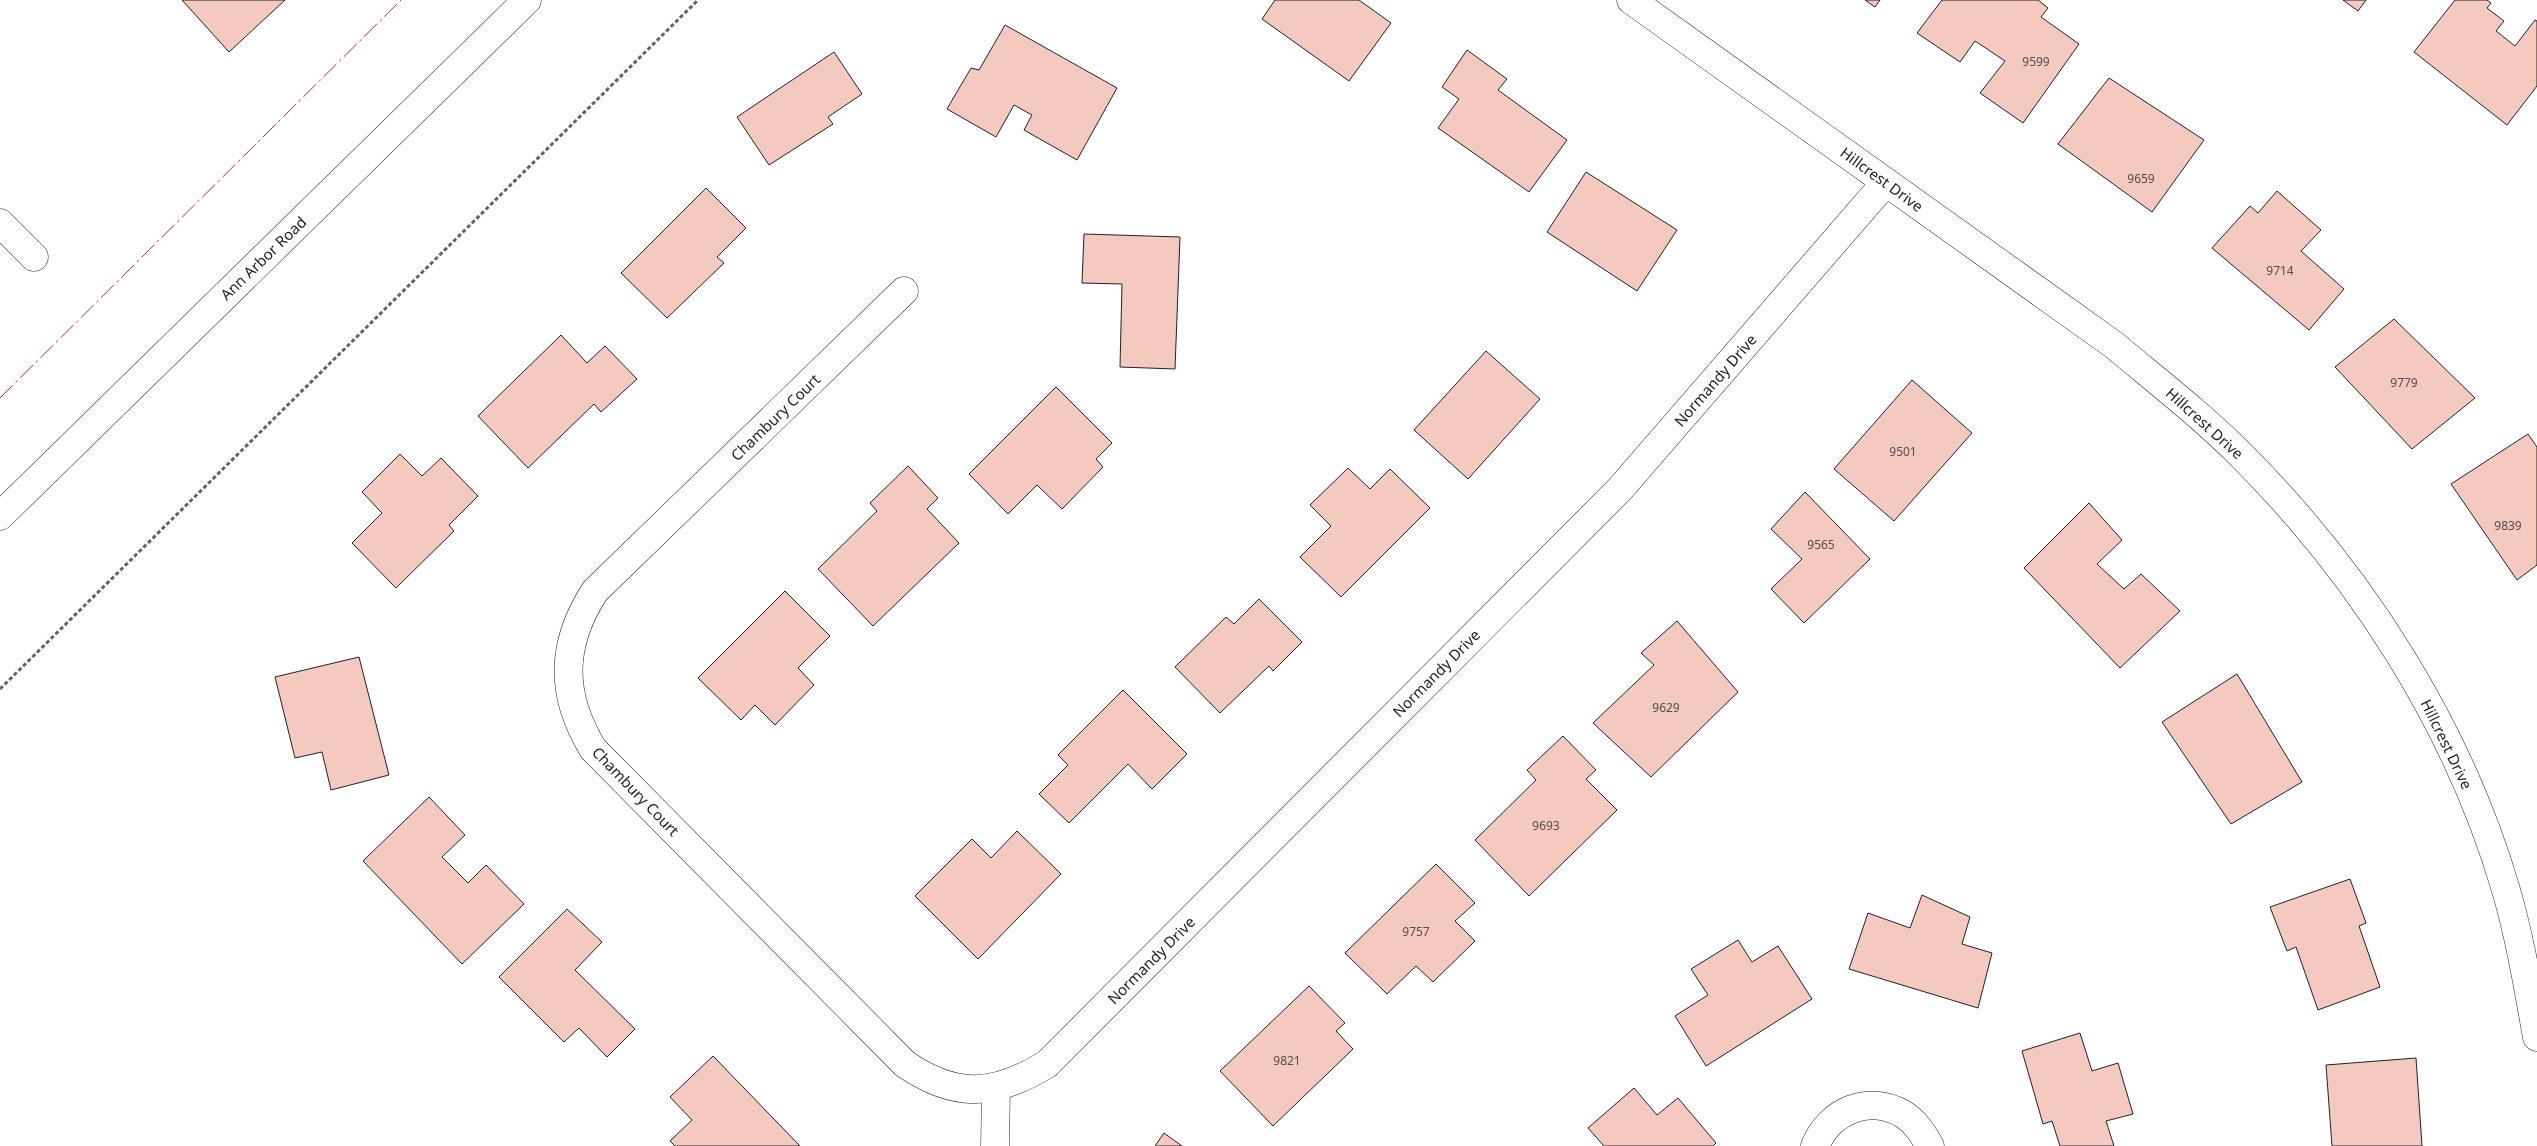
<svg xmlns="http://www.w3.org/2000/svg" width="2537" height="1146" viewBox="0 0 2537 1146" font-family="'Noto Sans',sans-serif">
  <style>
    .building { fill: #f3c9c0; stroke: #222 }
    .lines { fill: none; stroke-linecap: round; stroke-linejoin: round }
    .street-casing { stroke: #222; stroke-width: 29 }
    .secondary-casing { stroke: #222; stroke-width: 29 }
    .path { stroke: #646464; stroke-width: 3; stroke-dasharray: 4 2.5; stroke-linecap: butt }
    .street { stroke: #fff; stroke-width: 28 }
    .secondary { stroke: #fff; stroke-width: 28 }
    .power { stroke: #c62828; stroke-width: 1; stroke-dasharray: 18 4 2.5 4; stroke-linecap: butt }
    .labels { text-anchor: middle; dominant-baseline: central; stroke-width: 4; stroke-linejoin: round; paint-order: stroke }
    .number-label { font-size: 12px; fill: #564c4a }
    .street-label { font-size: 15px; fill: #222; stroke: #fff }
  </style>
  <rect width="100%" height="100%" fill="#fff"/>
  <path class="building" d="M182,0H285L229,52Z
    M1275,0H1359L1391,23L1349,81L1262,19Z
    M1865,0H1880L1875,7Z
    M1942,0H2038L2048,8L2041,17L2079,44L2023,123L1980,93L2005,61L1975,41L1960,62L1917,33Z
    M2343,0H2366L2358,11Z
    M2455,0H2487L2491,3L2487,8L2504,21L2496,31L2515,46L2535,20L2537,21V86L2507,125L2414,52Z
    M1005,25L1117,88L1077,160L1024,130L1032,115L1014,105L996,137L947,109L971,68L979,70Z
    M1467,50L1507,79L1498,90L1567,140L1529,192L1438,128L1459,99L1442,87Z
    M834,52L862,94L828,117L833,124L769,165L737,117Z
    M2109,78L2204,140L2152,212L2058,144Z
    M1586,172L1677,230L1637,291L1547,232Z
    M706,188L746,228L717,257L724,263L667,318L621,273Z
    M2277,191L2321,230L2301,251L2344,289L2309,330L2212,248L2250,206L2258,213Z
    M1084,234L1180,237L1175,369L1120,367L1122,284L1082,283Z
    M2394,319L2475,398L2412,449L2335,367Z
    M561,335L587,363L605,346L637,379L601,412L594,404L528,468L478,416Z
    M1486,351L1540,399L1468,479L1414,430Z
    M1912,380L1972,433L1894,521L1834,469Z
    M1056,387L1112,443L1096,459L1103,467L1062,509L1037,485L1008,514L969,474Z
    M2528,434L2537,447V565L2517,580L2451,484Z
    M400,454L422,476L441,458L478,496L449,525L454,531L396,588L352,543L382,513L362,492Z
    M908,466L938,498L927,509L959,543L873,626L818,569L877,511L870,503Z
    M1348,468L1370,489L1390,469L1430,508L1341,597L1300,557L1331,526L1310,505Z
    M1805,492L1870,559L1804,623L1771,589L1802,559L1771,529Z
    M2089,503L2122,540L2097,564L2124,589L2141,574L2180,611L2120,668L2024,568Z
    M785,591L830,636L798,668L814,685L775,725L755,705L741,720L698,678Z
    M1259,599L1302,642L1273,671L1269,666L1220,713L1175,667L1226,617L1234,624Z
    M1677,621L1738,692L1651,777L1593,723L1654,665L1641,653Z
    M359,657L389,775L331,790L322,752L295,758L275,677Z
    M2237,674L2302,782L2231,824L2162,722Z
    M1123,690L1187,754L1152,789L1128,764L1069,823L1039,794L1068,765L1058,755Z
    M1563,736L1596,770L1586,779L1617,810L1529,896L1475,840L1536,780L1527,770Z
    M429,797L465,835L442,857L468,883L486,865L524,904L462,964L363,861Z
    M1017,831L1061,874L978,959L915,896L972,839L991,858Z
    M1436,864L1475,903L1455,921L1475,941L1433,982L1416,966L1387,994L1345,953Z
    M2350,879L2366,923L2359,926L2380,987L2318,1010L2296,947L2287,951L2270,907Z
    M1922,895L1970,917L1962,944L1992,953L1978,1008L1849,969L1868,913L1910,928Z
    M567,909L602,942L575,970L635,1029L607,1057L579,1028L564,1042L499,977Z
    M1738,940L1752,962L1778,946L1812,999L1706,1066L1675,1016L1708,995L1691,969Z
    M1309,986L1345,1023L1336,1031L1353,1049L1273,1126L1220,1071Z
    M2080,1033L2092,1071L2118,1063L2133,1114L2106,1121L2114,1146H2060L2052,1121L2043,1124L2022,1051Z
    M713,1056L800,1146H675L670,1141L692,1120L670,1097Z
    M2416,1058L2422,1146H2332L2326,1065Z
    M1634,1088L1657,1115L1678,1098L1716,1143L1713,1146H1604L1588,1128Z
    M1164,1133L1182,1146H1155Z"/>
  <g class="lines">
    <g class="street-casing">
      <path id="street" d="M1631,0L2114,345C2157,381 2201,415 2241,455C2361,575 2458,726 2506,890C2520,938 2528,987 2537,1037
        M0,223L34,257
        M904,291L595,591C560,645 560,695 593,749L905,1064C956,1099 995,1096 1047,1064L1620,489L1886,182
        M995,1146L996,1088
        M1815,1146C1829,1111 1869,1094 1903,1114C1916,1122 1923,1134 1930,1146"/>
    </g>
    <g class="secondary-casing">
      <path id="secondary" d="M0,516L527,0"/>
    </g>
    <path class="path" d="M0,689L698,0"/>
    <use href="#street" class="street"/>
    <use href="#secondary" class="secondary"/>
    <path class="power" d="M0,398L401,0"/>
  </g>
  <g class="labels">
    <g class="number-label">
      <text x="2036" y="61">9599</text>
      <text x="2141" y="178">9659</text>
      <text x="2280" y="270">9714</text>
      <text x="2404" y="382">9779</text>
      <text x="1903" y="451">9501</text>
      <text x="2508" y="525">9839</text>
      <text x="1821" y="544">9565</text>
      <text x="1666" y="707">9629</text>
      <text x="1546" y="825">9693</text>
      <text x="1416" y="931">9757</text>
      <text x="1287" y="1060">9821</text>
    </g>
    <g class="street-label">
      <text transform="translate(1882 179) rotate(36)">Hillcrest Drive</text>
      <text transform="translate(263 258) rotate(-44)">Ann Arbor Road</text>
      <text transform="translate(1715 380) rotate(-49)">Normandy Drive</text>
      <text transform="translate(775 417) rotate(-44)">Chambury Court</text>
      <text transform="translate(2205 423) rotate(42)">Hillcrest Drive</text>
      <text transform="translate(1436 673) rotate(-45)">Normandy Drive</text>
      <text transform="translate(2447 744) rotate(64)">Hillcrest Drive</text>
      <text transform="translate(636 791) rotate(46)">Chambury Court</text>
      <text transform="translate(1151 960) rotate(-45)">Normandy Drive</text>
    </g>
  </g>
</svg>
